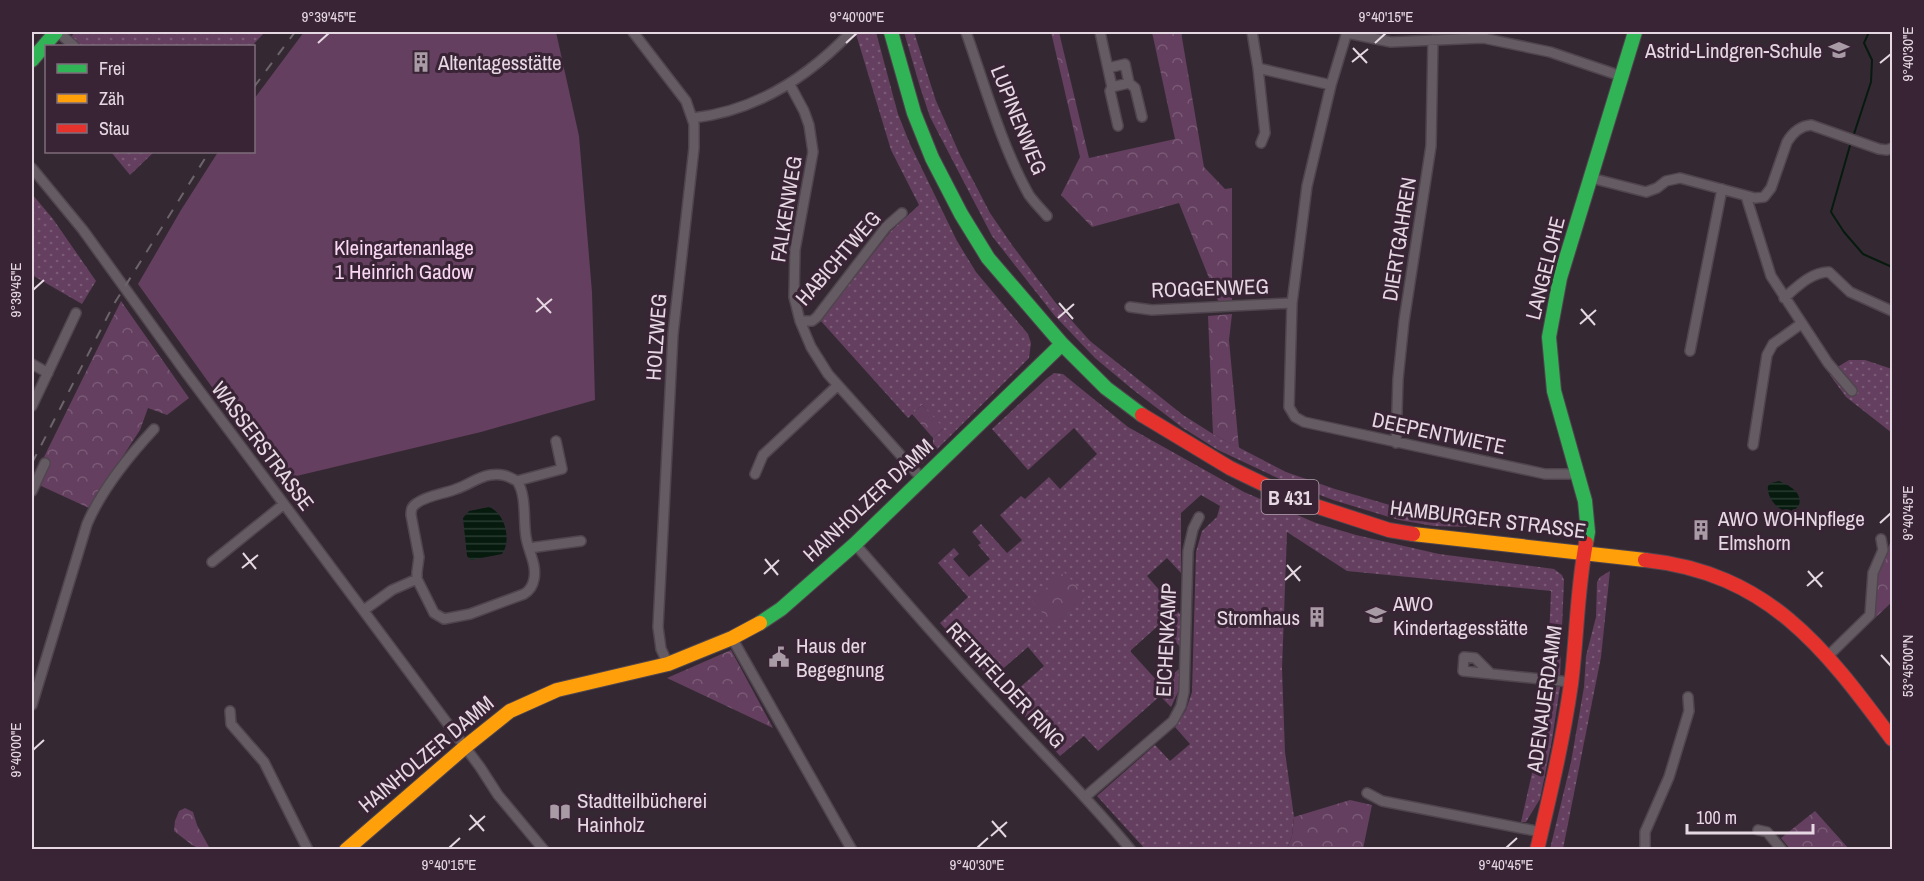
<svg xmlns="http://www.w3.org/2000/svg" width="1924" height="881" viewBox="0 0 1924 881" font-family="'Archivo Narrow',sans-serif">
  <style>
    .grass { fill: url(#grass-dots) }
    .forest { fill: url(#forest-crowns) }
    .garden { fill: #643f5f }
    .water { fill: url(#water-rules) }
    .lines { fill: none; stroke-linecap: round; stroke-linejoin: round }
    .stream { stroke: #061a0e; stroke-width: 2 }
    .street-casing { stroke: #50454e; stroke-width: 12 }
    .fast-casing { stroke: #50454e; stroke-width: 16 }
    .slow-casing { stroke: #50454e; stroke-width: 16 }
    .jam-casing { stroke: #50454e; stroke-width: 16 }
    .street { stroke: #655c63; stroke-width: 9 }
    .fast { stroke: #30b455; stroke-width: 14 }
    .slow { stroke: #ff9f0a; stroke-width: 14 }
    .jam { stroke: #e5322d; stroke-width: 14 }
    .rail { stroke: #6c646b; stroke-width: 2; stroke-dasharray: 10 10; stroke-linecap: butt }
    .ticks { fill: none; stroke: #e6d8e3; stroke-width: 2 }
    .labels { text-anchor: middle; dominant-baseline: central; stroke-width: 6; stroke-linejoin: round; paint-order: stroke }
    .shield { fill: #392436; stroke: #b2a2af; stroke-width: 1.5 }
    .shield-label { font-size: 20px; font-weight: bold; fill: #e6d8e3 }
    .poi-label { font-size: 21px; fill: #e6d8e3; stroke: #392436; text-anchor: start }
    .street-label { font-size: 21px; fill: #e6d8e3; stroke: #392436 }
    .park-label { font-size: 21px; fill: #fad7f4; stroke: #392436 }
    .neatline { fill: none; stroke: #e6d8e3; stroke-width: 2 }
    .ticks-label { font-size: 15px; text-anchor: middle; fill: #e6d8e3 }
  </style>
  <defs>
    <pattern id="grass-dots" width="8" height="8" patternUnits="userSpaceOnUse" patternTransform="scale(1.5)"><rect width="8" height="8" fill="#643f5f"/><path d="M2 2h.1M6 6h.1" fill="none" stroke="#7a5a76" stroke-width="1.8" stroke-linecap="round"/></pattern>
    <pattern id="forest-crowns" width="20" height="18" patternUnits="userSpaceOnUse" patternTransform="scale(1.5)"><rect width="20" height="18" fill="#643f5f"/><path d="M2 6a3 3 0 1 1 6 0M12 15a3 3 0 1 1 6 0" fill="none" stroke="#7a5a76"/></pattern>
    <pattern id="water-rules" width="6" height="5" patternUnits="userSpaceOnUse" patternTransform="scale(1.5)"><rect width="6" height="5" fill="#061a0e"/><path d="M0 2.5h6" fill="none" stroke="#2a3b31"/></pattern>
  </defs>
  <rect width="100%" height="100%" fill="#342932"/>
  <path class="grass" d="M75,32H265L252,46H63Z
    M859,32H876L898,114L910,144L957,241L976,272L1028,334L1031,343L1029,358L922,464L917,460L933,446V438L943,429L922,405L908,418L820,320L891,231L919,205L891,150L856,34Z
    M904,32H914L936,101L961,157L990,213L1012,245L1055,302L1090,341L1183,415L1213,434L1286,472L1335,489L1400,508L1442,517L1491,519L1502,528L1434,526L1399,520L1333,500L1284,481L1218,450L1183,428L1132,389L1095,358L1054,315L992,236L930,117L920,87Z
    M111,152H154L130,175Z
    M32,194L53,219L96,281L82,304L32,275Z
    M1849,360H1865L1892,369V433L1846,397L1830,375L1836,368Z
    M1054,373L1063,374L1128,427L1244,492L1316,523L1356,535L1439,554L1554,569L1562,575L1564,580L1560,676L1554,675L1555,642L1549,641L1551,591L1347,571L1287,532L1282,669L1285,752L1294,817L1292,836L1287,849H1145L1097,796L1155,745L1170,761L1190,744L1175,727L1186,710L1192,692L1196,552L1202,531L1217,517L1220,506L1201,495L1181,513V573L1167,558L1147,576L1180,614V647L1160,624L1130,651L1161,685L1180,668L1178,692L1171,707L1160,696L1098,751L1084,736L1060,756L1008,698L1044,666L1028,647L991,679L940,623L968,597L938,563L954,548L959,554L953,559L969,577L990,559L978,545L981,543L972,532L981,524L1007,553L1022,540L1000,515L1021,496L1025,499L1049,477L1060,489L1097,454L1074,428L1028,470L992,429L1046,379Z
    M1610,571L1601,657L1563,849H1550L1571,762L1584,687L1586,656L1596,617L1597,582L1600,577Z
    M1548,686L1560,687L1552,740L1540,799L1526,822H1521L1537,751Z"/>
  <path class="forest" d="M1051,32H1059L1089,158L1175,139L1152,32H1181L1204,167L1225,189L1232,188V302L1219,303L1179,203L1092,227L1061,195L1080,157Z
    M121,301L189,398L167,415L148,408L140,430L89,508L39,485L50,461L44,457Z
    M1232,314L1229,340L1239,448L1213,434L1208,316Z
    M922,405L944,428L933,438L912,414Z
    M1890,543H1892V602L1875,618V595L1877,574Z
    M1064,572L1087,597L1054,626L1032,601Z
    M731,650L773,728L667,678Z
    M1350,800L1372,805L1363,849H1287L1292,836L1294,817Z
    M185,808L193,812L197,825L209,847L200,849L192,845L174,831L175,821L179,811Z
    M1815,811L1849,849H1790L1781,838Z"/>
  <path class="garden" d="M304,32H556L579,136L592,292L595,400L481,432L284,479L280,482L138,284L181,210L218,152H254V99Z"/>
  <path class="water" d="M1779,481C1788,485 1803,492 1799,505C1798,507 1795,510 1792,511C1779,514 1766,497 1768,486L1771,483Z
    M489,507C505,513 512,540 502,554L471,560L467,556L463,518L469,511Z"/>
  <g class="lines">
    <path class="stream" d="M1853,137L1871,82L1872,60L1864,43L1869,32
      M1851,142L1831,212L1844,232L1863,254L1892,267"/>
    <g class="street-casing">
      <path id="street" d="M58,32L74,46
        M633,32L686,101L694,124V148L673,334L658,627L661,649L668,664
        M966,32C984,83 1002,147 1029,195C1034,202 1041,209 1047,216
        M1100,32L1112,87L1129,83L1125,64L1108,68
        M1252,32L1258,68L1265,133L1261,143
        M1347,32L1331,85L1307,186L1292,303L1289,407L1295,417L1304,422L1545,474H1578
        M1347,33L1391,42L1483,38L1550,52L1621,76
        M1258,68L1331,85
        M1129,83L1135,88L1142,117
        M790,85L804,111L809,125L813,152L795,250L794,297L800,321L811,347L828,374L922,479
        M1112,87L1110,91L1118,126
        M693,118C756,111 808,77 851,32
        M32,168L83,230L184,370L480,767L498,795L544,850
        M1591,178L1646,192L1657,188L1666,181L1680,178L1755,198L1764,197L1771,188L1787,142C1793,132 1800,126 1811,125L1879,149L1887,150L1892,148
        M1746,196L1771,276L1828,363L1852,391
        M1784,298C1797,287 1811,272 1829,272L1850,292L1892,311
        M1130,307L1152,310L1292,303
        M800,321H812L817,317L886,227L902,213
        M1690,351L1722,189
        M32,364L48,373
        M32,406L76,313
        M1396,443L1398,379L1404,321L1431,146L1433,40
        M1753,445L1767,355L1773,344L1801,324
        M755,474L763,455L838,385
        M517,481L562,469L556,441
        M32,491L45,463
        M855,544C903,599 951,655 1001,708C1044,755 1090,800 1131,850
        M529,548L581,541
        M212,562L284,504
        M364,610L392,590L417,579V572L419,557L411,515C411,509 412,506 417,503C428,495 444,494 456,489C469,485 477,477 490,475C501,473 508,476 517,481C527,496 523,520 526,537C528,551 537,564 534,579C533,585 529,591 524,594L470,614L444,619L434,613L417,579
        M732,638L852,850
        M1828,656L1870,615L1873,573L1883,550L1881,539
        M1490,673L1475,658L1464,657L1463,671L1571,682
        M32,705L87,524C102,489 128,457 154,429
        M230,711L231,724L264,762L308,850
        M1367,793L1382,801L1541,832
        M1085,797L1173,721L1181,706L1184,692L1188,551L1193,529L1199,517
        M1758,830L1767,832L1782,850
        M1645,850V832L1669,777L1689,711L1688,697"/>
    </g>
    <g class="fast-casing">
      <path id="fast" d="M891,32L914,113L932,158L961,214L988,258L1062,344L1106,388L1142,415
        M32,60L56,32
        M1586,543L1588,532L1585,501L1554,391L1549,337L1560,278L1635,32
        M760,623L781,609L855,544L1062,344"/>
    </g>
    <g class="slow-casing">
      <path id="slow" d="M1413,534L1645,560
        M346,850L465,747L510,711L557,690L668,664L732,638L760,623"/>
    </g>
    <g class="jam-casing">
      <path id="jam" d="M1142,415L1230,468L1294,499L1389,530L1413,534
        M1645,560C1768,573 1824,647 1892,739
        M1537,850C1550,795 1563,740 1571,684C1577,637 1577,589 1586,543"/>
    </g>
    <use href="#street" class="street"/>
    <use href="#fast" class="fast"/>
    <use href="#slow" class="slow"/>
    <use href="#jam" class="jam"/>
    <path class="rail" d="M254,87L295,32
      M32,463L114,304L209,152"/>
  </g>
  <path class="ticks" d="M318,43L329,33M846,43L857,33M1375,43L1386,33M1353,48L1367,63M1352,62L1368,49M1880,63L1891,54M33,290L44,280M537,298L551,313M1059,303L1073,319M1581,309L1595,325M536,312L552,299M1058,318L1074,304M1580,324L1596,310M1880,523L1891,513M243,553L256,569M765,559L778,575M1287,565L1300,581M242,568L258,555M1808,571L1822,587M764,574L779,560M1285,580L1301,566M1807,586L1823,572M1881,655L1891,666M33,750L44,740M470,815L484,831M992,821L1006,837M469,830L485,816M991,836L1007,822M449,848L460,838M977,848L988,838M1506,848L1517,838"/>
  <defs>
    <g id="school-bare" transform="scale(1.62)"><path d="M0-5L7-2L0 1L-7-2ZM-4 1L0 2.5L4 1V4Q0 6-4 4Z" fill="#a89ba5" stroke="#392436" stroke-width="2.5" paint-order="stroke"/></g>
    <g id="building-bare" transform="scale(1.62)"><path d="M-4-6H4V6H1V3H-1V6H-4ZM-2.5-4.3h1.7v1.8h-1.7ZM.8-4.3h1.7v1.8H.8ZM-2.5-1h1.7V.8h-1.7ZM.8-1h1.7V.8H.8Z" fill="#a89ba5" stroke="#392436" stroke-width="2.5" paint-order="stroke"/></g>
    <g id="civic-bare" transform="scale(1.62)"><path d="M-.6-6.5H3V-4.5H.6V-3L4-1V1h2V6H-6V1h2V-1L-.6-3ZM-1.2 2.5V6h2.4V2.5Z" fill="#a89ba5" stroke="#392436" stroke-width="2.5" paint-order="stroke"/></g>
    <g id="library-bare" transform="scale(1.62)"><path d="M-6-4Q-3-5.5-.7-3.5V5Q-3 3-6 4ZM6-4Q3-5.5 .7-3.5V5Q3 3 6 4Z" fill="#a89ba5" stroke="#392436" stroke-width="2.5" paint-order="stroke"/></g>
  </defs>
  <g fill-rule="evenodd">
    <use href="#school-bare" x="1839" y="50"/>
    <use href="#building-bare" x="421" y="62"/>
    <use href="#building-bare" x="1701" y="530"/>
    <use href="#school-bare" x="1376" y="615"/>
    <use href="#building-bare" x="1317" y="617"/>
    <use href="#civic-bare" x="779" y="657"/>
    <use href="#library-bare" x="560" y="812"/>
  </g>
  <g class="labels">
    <rect class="shield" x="1261.5" y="480" width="57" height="34" rx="4.5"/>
    <g class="shield-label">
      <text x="1290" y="497">B 431</text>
    </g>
    <g class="poi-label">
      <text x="1822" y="50" text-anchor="end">Astrid-Lindgren-Schule</text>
      <text x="438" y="62">Altentagesstätte</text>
      <text x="1718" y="518">AWO WOHNpflege<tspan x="1718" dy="24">Elmshorn</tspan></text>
      <text x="1393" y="603">AWO<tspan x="1393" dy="24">Kindertagesstätte</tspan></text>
      <text x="1300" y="617" text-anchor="end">Stromhaus</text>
      <text x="796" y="645">Haus der<tspan x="796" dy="24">Begegnung</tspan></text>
      <text x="577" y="800">Stadtteilbücherei<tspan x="577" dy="24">Hainholz</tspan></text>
    </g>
    <g class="street-label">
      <text transform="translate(1019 120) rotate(68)">LUPINENWEG</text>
      <text transform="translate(786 209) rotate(-81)">FALKENWEG</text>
      <text transform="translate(1399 239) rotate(-81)">DIERTGAHREN</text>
      <text transform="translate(838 258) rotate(-49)">HABICHTWEG</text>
      <text transform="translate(1545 268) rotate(-76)">LANGELOHE</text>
      <text transform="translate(1210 288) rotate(-2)">ROGGENWEG</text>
      <text transform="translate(656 337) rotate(-86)">HOLZWEG</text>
      <text transform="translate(1439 433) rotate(12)">DEEPENTWIETE</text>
      <text transform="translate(263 446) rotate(53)">WASSERSTRASSE</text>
      <text transform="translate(868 500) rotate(-43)">HAINHOLZER DAMM</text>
      <text transform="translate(1488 519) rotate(7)">HAMBURGER STRASSE</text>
      <text transform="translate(1166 640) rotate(-87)">EICHENKAMP</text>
      <text transform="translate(1006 685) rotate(47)">RETHFELDER RING</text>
      <text transform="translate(1544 699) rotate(-82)">ADENAUERDAMM</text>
      <text transform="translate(426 754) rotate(-40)">HAINHOLZER DAMM</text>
    </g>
    <g class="park-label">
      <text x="404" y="247">Kleingartenanlage<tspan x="404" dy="24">1 Heinrich Gadow</tspan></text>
    </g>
  </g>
  <rect width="1924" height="881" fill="none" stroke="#392436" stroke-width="66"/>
  <rect x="45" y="45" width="210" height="108" fill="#392436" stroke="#7e6c7b" stroke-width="1.5"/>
  <rect x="57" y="64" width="30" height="9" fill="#30b455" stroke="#7e6c7b" stroke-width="1.5"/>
  <text x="99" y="75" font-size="18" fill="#e6d8e3">Frei</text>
  <rect x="57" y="94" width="30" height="9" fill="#ff9f0a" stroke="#7e6c7b" stroke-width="1.5"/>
  <text x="99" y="105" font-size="18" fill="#e6d8e3">Zäh</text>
  <rect x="57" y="124" width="30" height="9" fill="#e5322d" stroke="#7e6c7b" stroke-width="1.5"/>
  <text x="99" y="135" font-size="18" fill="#e6d8e3">Stau</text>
  <path d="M1687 824v9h126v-9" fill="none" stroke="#e6d8e3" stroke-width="3"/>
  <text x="1696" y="824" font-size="18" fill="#e6d8e3" stroke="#392436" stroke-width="4.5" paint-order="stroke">100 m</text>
  <rect x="33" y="33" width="1858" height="815" class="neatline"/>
  <g class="ticks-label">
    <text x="329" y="22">9°39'45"E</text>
    <text x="857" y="22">9°40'00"E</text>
    <text x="1386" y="22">9°40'15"E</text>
    <text transform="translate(1908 54) rotate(-90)" y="5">9°40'30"E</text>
    <text transform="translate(16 290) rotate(-90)" y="5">9°39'45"E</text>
    <text transform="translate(1908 513) rotate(-90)" y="5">9°40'45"E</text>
    <text transform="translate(1908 666) rotate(-90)" y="5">53°45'00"N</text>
    <text transform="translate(16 750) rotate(-90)" y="5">9°40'00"E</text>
    <text x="449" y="870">9°40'15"E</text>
    <text x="977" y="870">9°40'30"E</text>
    <text x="1506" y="870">9°40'45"E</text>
  </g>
</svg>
